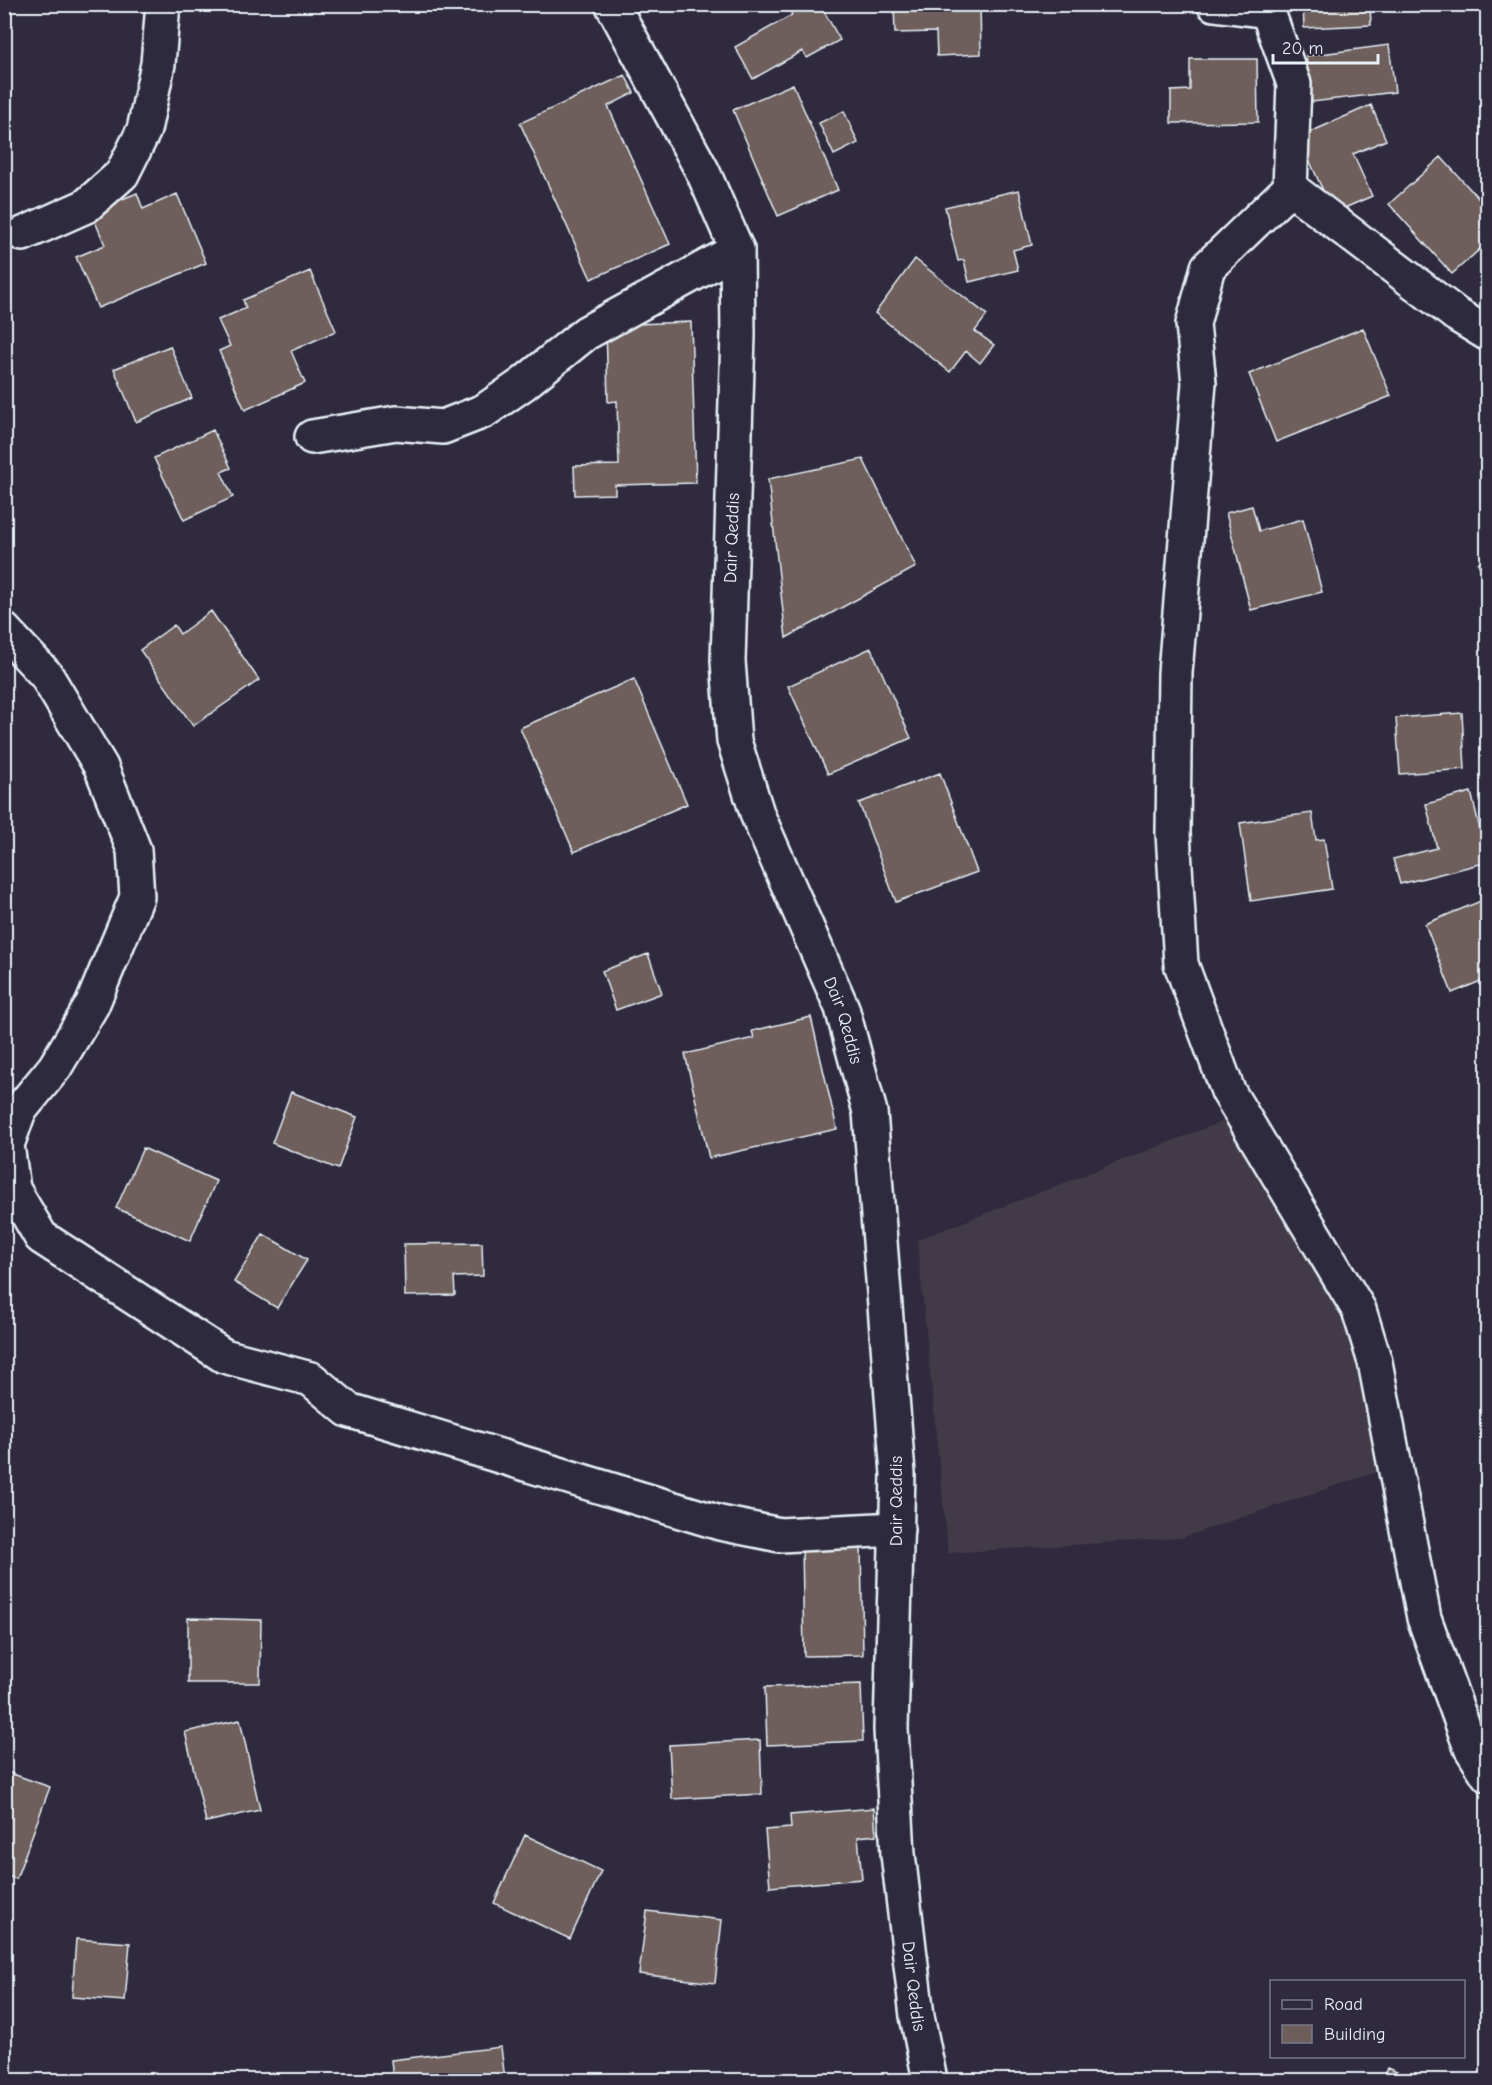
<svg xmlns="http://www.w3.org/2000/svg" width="1492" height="2085" viewBox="0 0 1492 2085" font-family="'Comic Neue',sans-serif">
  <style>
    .built { fill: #423a46 }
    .building { fill: #6e5e5b; stroke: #e8f1f8; stroke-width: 1.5 }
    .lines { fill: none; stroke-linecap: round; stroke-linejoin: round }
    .street-casing { stroke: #e8f1f8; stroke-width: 38 }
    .secondary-casing { stroke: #e8f1f8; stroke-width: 38 }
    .street { stroke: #2f2a3d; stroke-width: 33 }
    .secondary { stroke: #2f2a3d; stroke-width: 33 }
    .labels { text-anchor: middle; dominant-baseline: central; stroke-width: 4.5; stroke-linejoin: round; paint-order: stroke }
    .street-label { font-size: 18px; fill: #e8f1f8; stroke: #2f2a3d }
  </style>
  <rect width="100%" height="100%" fill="#2f2a3d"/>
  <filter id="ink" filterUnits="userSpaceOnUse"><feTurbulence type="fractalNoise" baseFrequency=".0167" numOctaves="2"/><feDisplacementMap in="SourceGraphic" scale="12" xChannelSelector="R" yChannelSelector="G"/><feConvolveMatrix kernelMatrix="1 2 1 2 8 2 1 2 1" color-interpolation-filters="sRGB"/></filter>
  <g filter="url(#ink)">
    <path class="built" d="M1229,1119L1335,1297L1361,1349L1385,1469L1181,1538L948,1553L917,1240Z"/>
    <path class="building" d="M820,4L840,40L807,58L802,51L753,79L735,47L792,15L786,4Z
      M894,4H980L981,54L937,56L936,32L895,33Z
      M1303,4H1370L1371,25L1304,28Z
      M1389,45L1395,92L1312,102L1306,56Z
      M1190,59H1257L1258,122L1171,123V91L1190,90Z
      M625,75L634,93L608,106L670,244L591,279L520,123Z
      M793,84L838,190L778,216L733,110Z
      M1371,105L1386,140L1353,154L1372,196L1333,213L1299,137Z
      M844,111L858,143L834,155L819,123Z
      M1441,157L1488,209V242L1452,274L1389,204Z
      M1019,190L1032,245L1013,250L1018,270L969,282L964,260L958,261L945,207Z
      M137,193L143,209L177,194L206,263L98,308L76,257L105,245L91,212Z
      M915,259L987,315L975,331L994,345L980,363L966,351L950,372L875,313Z
      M310,271L336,331L291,351L305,383L245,410L219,351L230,346L218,320L246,308L243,300Z
      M691,322L696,483L615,485V494L575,495L574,466L619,465L617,401L608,402L606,325Z
      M1363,328L1391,396L1276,442L1249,374Z
      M170,346L192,398L136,422L114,369Z
      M213,430L231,468L221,472L233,497L184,520L154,458Z
      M863,459L916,567L786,638L768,479Z
      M1252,506L1259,531L1303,519L1322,592L1251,610L1226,513Z
      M1488,559V587L1478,563Z
      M211,611L259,680L193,726L140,650L174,625L180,634Z
      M871,648L911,738L828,774L788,686Z
      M634,679L687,804L574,852L520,728Z
      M1462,713L1465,769L1400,774L1396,718Z
      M940,773L977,872L896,902L859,803Z
      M1471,792L1488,862L1400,884L1393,859L1437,848L1426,804Z
      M1312,813L1316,840L1324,839L1332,889L1251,901L1240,823Z
      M1488,898V978L1452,993L1425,924Z
      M648,954L662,993L616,1010L602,971Z
      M811,1017L837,1129L709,1158L685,1054L754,1038L752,1031Z
      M291,1092L357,1117L338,1169L272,1143Z
      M143,1148L216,1181L190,1241L116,1208Z
      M263,1234L307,1260L277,1308L234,1282Z
      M482,1243L483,1276L454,1277L455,1295L405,1296L404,1244Z
      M802,1546H861L863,1655L804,1656Z
      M188,1618L261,1620L260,1683H188Z
      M861,1684L863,1741L767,1745L765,1687Z
      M240,1720L260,1810L206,1822L185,1732Z
      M760,1740L762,1794L672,1799L669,1745Z
      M4,1771L50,1787L16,1879L4,1875Z
      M874,1808L876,1835L858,1837L862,1879L770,1887L765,1830L791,1828L790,1815Z
      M525,1835L601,1871L570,1939L494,1903Z
      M647,1911L722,1920L715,1983L639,1974Z
      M76,1939L130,1943L125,2001L72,1997Z
      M501,2047L505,2080H393L391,2060Z
      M1387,2068L1416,2080H1382Z"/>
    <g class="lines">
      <g class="street-casing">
        <path id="street" d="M1214,4L1268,11
          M1265,4L1294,84L1290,188L1208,267L1193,324L1199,383L1175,673L1173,833L1181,964L1228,1091L1359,1310L1375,1362L1424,1618L1471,1748L1488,1775
          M1290,188L1457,315L1488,334
          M23,234L86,206L122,174L144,130L158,64L163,4
          M312,437L396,423L443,427L484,411L523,384L586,333L737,250
          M4,630L46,675L101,767L134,850L137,897L92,1005L55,1067L19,1111L7,1145L13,1189L41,1237L224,1356L311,1379L348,1410L720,1523L780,1535L897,1529"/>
      </g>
      <g class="secondary-casing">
        <g id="secondary">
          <path id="s1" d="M612,4L703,172L737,250L738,335L728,661L734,741L758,816L842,1008L870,1112L898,1474L891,1729L898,1854L917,2016L930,2080"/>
        </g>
      </g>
      <use href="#street" class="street"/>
      <use href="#secondary" class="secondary"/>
    </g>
  </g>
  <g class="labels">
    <g class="street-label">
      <text transform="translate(732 538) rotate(-88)">Dair Qeddis</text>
      <text stroke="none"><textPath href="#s1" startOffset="1068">Dair Qeddis</textPath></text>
      <text transform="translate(896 1501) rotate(-90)">Dair Qeddis</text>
      <text stroke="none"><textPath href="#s1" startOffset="2040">Dair Qeddis</textPath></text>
    </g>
  </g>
  <rect width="1492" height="2085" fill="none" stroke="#2f2a3d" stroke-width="24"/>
  <rect x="12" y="12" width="1468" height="2061" fill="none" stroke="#e8f1f8" stroke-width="2" filter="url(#ink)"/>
  <rect x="1270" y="1980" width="195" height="78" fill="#2f2a3d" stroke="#797a88" stroke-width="1.5"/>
  <rect x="1282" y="2000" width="30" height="9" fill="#2f2a3d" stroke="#797a88" stroke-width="1.5"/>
  <text x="1324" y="2010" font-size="18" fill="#e8f1f8">Road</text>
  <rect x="1282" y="2025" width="30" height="18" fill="#6e5e5b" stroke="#797a88" stroke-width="1.5"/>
  <text x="1324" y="2040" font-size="18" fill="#e8f1f8">Building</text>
  <path d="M1273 54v9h105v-9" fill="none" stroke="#e8f1f8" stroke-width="3"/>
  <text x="1282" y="54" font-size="18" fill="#e8f1f8" stroke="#2f2a3d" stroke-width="4.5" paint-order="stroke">20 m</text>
</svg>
